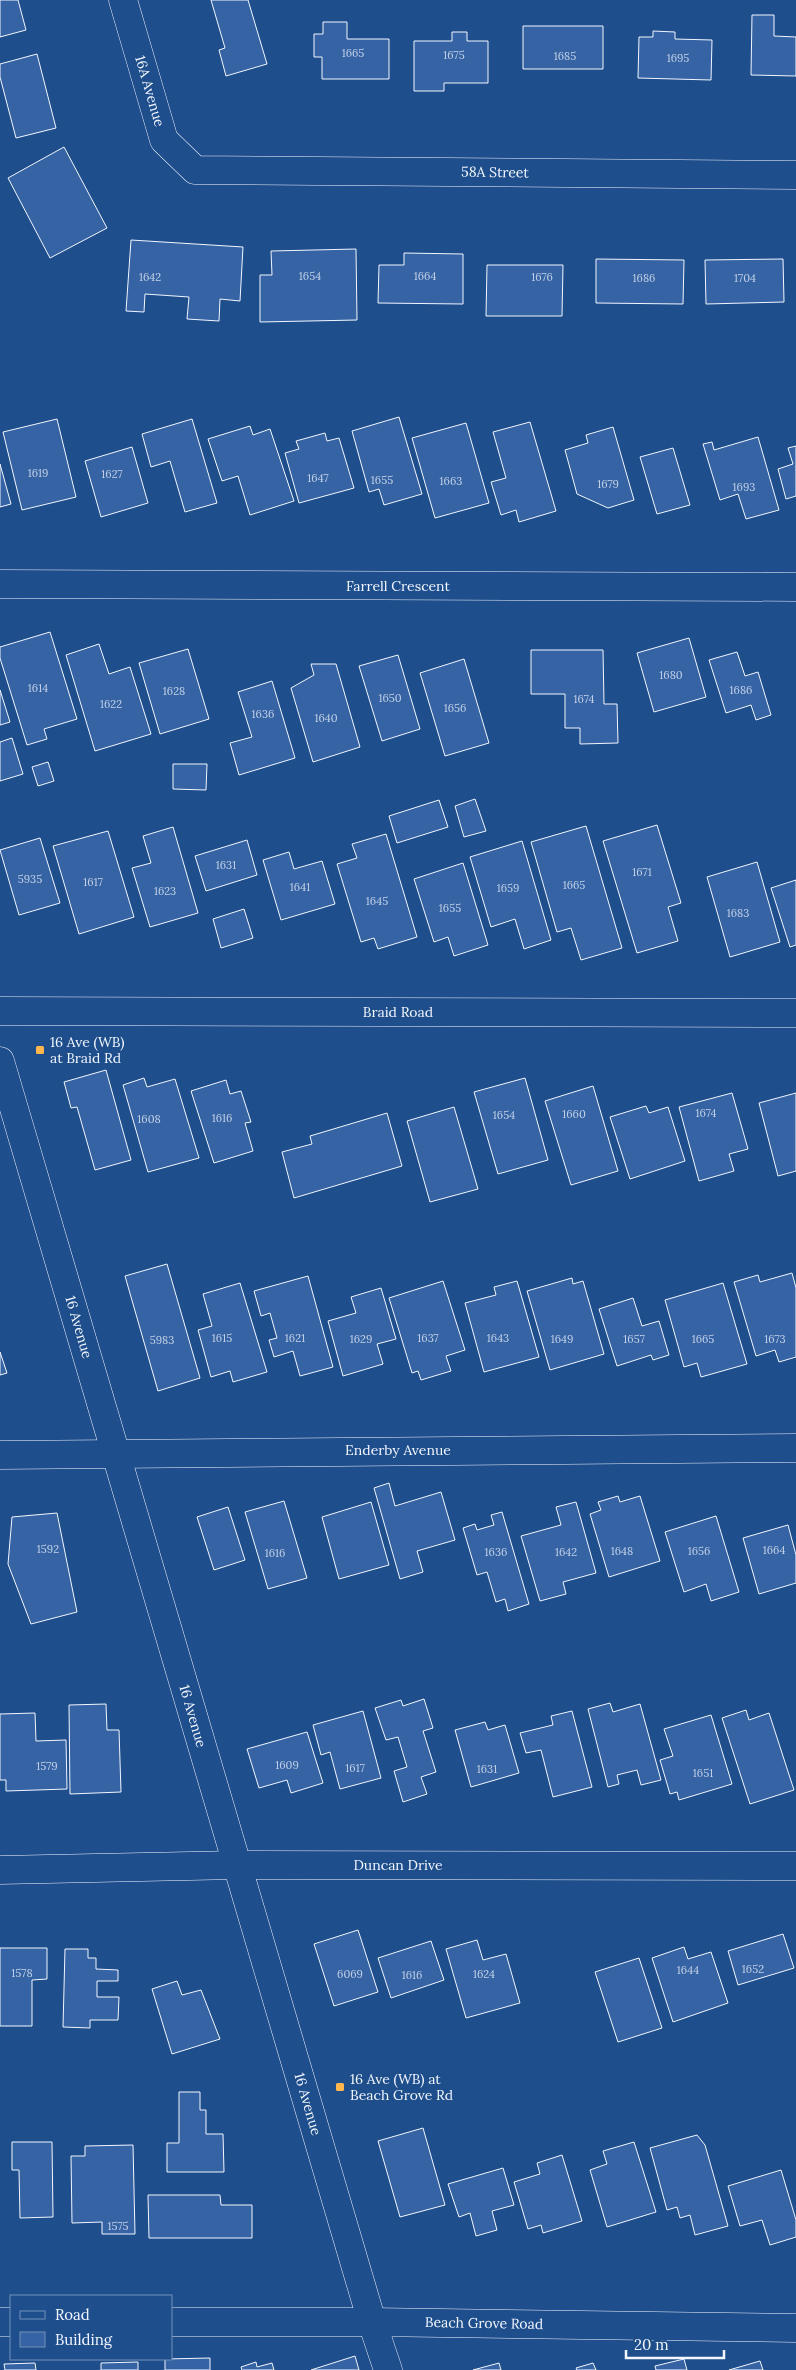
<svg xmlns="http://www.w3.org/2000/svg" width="796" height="2370" viewBox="0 0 796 2370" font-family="Lora,serif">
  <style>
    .building { fill: #3563a3; stroke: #f2f6ff }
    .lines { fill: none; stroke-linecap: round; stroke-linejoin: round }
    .minor-casing { stroke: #f2f6ff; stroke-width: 29 }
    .tertiary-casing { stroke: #f2f6ff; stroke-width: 29 }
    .minor { stroke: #1f4e8c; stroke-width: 28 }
    .tertiary { stroke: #1f4e8c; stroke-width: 28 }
    .poi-dot { fill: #ffb74d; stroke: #1f4e8c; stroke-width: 2 }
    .labels { text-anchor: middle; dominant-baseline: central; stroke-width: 4; stroke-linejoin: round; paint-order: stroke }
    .number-label { font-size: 11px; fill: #c3d1e8 }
    .street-label { font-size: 14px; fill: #f2f6ff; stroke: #1f4e8c }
    .poi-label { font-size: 14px; fill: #f2f6ff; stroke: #1f4e8c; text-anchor: start }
  </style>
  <rect width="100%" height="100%" fill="#1f4e8c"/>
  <path class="building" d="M0,0H18L26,30L0,37Z
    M211,0H248L267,64L226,76L219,50L225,48Z
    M752,15H774V36L796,37V76L751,75Z
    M323,22H347V39H389V79H322V57H314V34H323Z
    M523,26H603V69H523Z
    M653,31L675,32V39L712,40L711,80L638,78L639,37H653Z
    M452,32H467V41H488V83H444V91H414V41H452Z
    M37,54L56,128L16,138L0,77V64Z
    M64,147L107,228L50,258L8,178Z
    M131,240L243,247L240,301L220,299L219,321L187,319L189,297L145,294L144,312L126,311Z
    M356,249L357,320L260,322V275H272L271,251Z
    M404,253L463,254V304L378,303L379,265H404Z
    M596,259L684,260L683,304L596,303Z
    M783,259L784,302L706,304L705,260Z
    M487,265H563L562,316H486Z
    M399,417L422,494L384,505L379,489L369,492L352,431Z
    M57,419L76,497L22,510L3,432Z
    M192,419L217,503L185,512L170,461L151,467L142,434Z
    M530,422L556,511L519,522L516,510L501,515L491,482L506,478L493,432Z
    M466,423L489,503L435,518L412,438Z
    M250,426L253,435L270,429L294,501L250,515L238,476L222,481L208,439Z
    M613,427L634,500L608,508L577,494L565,450L588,443L586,435Z
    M325,433L327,441L339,438L354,488L299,503L285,453L299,449L296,441Z
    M758,437L779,510L746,519L738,494L720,500L703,444L712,442L714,450Z
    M796,446V496L786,499L778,469L793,464L788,448Z
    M132,447L148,503L101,517L85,461Z
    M673,448L690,505L657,514L640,457Z
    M0,464L11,504L0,507Z
    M50,632L77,719L44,729L47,739L27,745L0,658V647Z
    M689,638L706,697L654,712L637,653Z
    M99,644L109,674L130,667L151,734L95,751L66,655Z
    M188,649L209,719L160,734L139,663Z
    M531,650H603L604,704H617L618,743L580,744V728H565V694H531Z
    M737,652L745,676L758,672L771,715L756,720L751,705L726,713L709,660Z
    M398,655L420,729L382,741L359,666Z
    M464,659L489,743L445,756L420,673Z
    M311,664H336L360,747L313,762L291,688L314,675Z
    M272,681L295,758L239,775L230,743L252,737L238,692Z
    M0,690L10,722L0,725Z
    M12,738L23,774L0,781V742Z
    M48,762L54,781L38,786L32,767Z
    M173,764H207L206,790L173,789Z
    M475,799L486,831L464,837L455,806Z
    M439,800L448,827L397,843L389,816Z
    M657,825L681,903L668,907L678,941L637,953L603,841Z
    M586,826L622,948L581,960L571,928L557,932L531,842Z
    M173,827L198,913L150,927L132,868L151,863L143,836Z
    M108,831L134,917L79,934L53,846Z
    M386,834L417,937L378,949L374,938L361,942L337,864L357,858L352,844Z
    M40,838L60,903L19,915L0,850Z
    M247,840L257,875L206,891L195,856Z
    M522,841L551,940L524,949L515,919L491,927L470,857Z
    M289,852L294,869L322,861L335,904L281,920L263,860Z
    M757,862L780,942L730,957L707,877Z
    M463,863L488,945L454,956L448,937L434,942L414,879Z
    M796,880V945L790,947L771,888Z
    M244,909L253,938L221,948L213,919Z
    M106,1070L131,1160L95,1170L77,1107L71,1108L64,1082Z
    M144,1078L147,1087L175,1079L199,1158L148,1172L123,1085Z
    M525,1078L548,1160L498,1174L474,1092Z
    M226,1080L230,1094L241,1091L251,1122L245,1123L253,1151L214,1163L191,1091Z
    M593,1086L618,1171L571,1185L545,1101Z
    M732,1093L748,1149L729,1154L734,1171L699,1181L679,1107Z
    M796,1093V1171L778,1176L759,1103Z
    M646,1106L649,1113L668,1107L685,1161L630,1179L610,1117Z
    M454,1107L478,1189L430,1202L407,1121Z
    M387,1113L402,1166L294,1198L282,1152L312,1144L310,1136Z
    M167,1264L200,1378L158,1391L125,1276Z
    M792,1273L796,1288V1357L779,1362L775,1350L756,1356L734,1282L758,1275L760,1282Z
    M308,1276L333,1367L300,1376L293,1351L274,1357L269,1340L277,1338L270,1313L261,1316L254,1291Z
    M572,1278L573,1284L583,1281L604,1354L550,1370L527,1291Z
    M443,1281L465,1350L446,1356L451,1371L421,1380L418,1371L412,1373L389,1298Z
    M517,1281L539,1357L484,1372L465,1303L496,1295L494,1287Z
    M240,1283L267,1372L233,1382L230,1371L211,1377L198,1330L212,1326L203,1294Z
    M723,1283L747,1364L701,1377L697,1363L684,1367L665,1300Z
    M381,1288L396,1339L377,1344L383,1364L343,1376L328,1321L356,1313L351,1297Z
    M633,1298L642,1326L659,1321L669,1355L653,1360L651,1355L617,1366L599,1309Z
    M0,1352L7,1373L0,1375Z
    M389,1483L395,1506L441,1492L455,1540L417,1551L423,1572L400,1579L374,1488Z
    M618,1496L620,1502L640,1496L660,1561L609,1577L590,1514L601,1510L598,1502Z
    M284,1501L307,1578L268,1589L245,1512Z
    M371,1502L389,1565L339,1579L322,1517Z
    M576,1502L596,1573L563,1582L566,1594L540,1601L521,1536L561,1525L556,1507Z
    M228,1507L245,1560L214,1570L197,1517Z
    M502,1512L529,1604L508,1611L505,1599L496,1602L487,1572L477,1575L463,1528L475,1524L477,1530L494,1525L491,1515Z
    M57,1513L77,1612L31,1624L8,1564L12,1517Z
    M716,1516L739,1592L711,1601L706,1584L684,1592L665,1532Z
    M788,1525L796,1555V1583L759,1594L743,1538Z
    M424,1699L433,1728L423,1731L436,1772L421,1777L427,1794L403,1802L394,1771L407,1767L398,1737L386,1740L375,1708L401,1700L403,1706Z
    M610,1703L613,1712L640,1704L661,1780L641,1785L637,1770L617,1775L619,1784L608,1787L588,1709Z
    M106,1704L107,1730H119L121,1792L70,1794L69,1705Z
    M746,1710L749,1720L769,1713L794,1790L750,1804L722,1718Z
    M363,1711L381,1778L340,1789L330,1752L321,1755L313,1725Z
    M572,1711L592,1787L553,1797L541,1750L526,1753L520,1733L553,1725L551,1716Z
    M35,1713L36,1741L66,1740L67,1789L6,1791V1780H0V1714Z
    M711,1715L732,1784L679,1800L677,1792L670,1794L660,1760L673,1756L664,1729Z
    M485,1722L488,1730L505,1725L519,1773L471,1787L455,1730Z
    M307,1732L323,1783L291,1793L287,1780L259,1788L247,1749Z
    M358,1930L378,1992L334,2006L314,1944Z
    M783,1934L794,1968L738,1985L728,1951Z
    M477,1940L483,1960L506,1954L520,2003L466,2018L446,1949Z
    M431,1941L444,1980L391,1998L378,1958Z
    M684,1947L688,1959L711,1952L728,2003L673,2022L652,1958Z
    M0,1948H47V1979L32,1980V2026H0Z
    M65,1949H88V1958H96V1969L118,1970V1981H97V1997H119L118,2020H90V2028L63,2027Z
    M639,1958L662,2028L618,2042L595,1972Z
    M177,1981L182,1995L201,1990L220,2039L172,2054L152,1989Z
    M179,2092H200V2110H206V2134H223L224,2172H167V2143H179Z
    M423,2128L445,2205L400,2217L378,2141Z
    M697,2135L705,2145L728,2226L695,2235L690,2215L680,2218L677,2207L667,2210L650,2148Z
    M12,2142H52L53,2217L20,2218L19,2170H12Z
    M634,2142L656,2212L607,2227L590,2170L607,2164L603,2151Z
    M133,2145L135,2234H102V2222L72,2223L71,2156H85V2146Z
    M562,2155L582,2221L543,2233L541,2225L528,2229L514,2182L540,2174L537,2163Z
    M503,2168L514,2205L492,2211L497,2230L476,2236L470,2213L459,2217L448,2184Z
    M781,2170L796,2220V2237L770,2245L762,2220L740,2226L728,2186Z
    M148,2195H220L221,2205H252V2238H149Z
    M355,2356L359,2370H311Z
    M210,2358V2370H165V2359Z
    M684,2359L687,2370H656L655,2366Z
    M760,2361L763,2370H729Z
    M138,2362V2370H101V2363Z
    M256,2362L257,2367L272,2363L274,2370H242L241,2367Z
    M35,2363L36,2370H5L4,2364Z
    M499,2363L501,2370H473Z
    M593,2363L596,2370H577L576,2368Z"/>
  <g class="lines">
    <g class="minor-casing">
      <path id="minor" d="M123,0L164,140L195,170L796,175
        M0,584L796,587
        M0,1011L796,1013
        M0,1455L796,1448
        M0,1870L237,1865L796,1866
        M388,2370L372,2322L796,2328"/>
    </g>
    <g class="tertiary-casing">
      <path id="tertiary" d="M0,1061L372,2322H171
        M0,2322H11"/>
    </g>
    <use href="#minor" class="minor"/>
    <use href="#tertiary" class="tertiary"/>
  </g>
  <g class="poi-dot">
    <rect x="35" y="1045" width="10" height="10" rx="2.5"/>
    <rect x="335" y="2082" width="10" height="10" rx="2.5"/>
  </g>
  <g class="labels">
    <g class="number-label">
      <text x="353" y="53">1665</text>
      <text x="454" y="55">1675</text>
      <text x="565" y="56">1685</text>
      <text x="678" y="58">1695</text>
      <text x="310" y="276">1654</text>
      <text x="425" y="276">1664</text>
      <text x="150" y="277">1642</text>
      <text x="542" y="277">1676</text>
      <text x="644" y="278">1686</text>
      <text x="745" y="278">1704</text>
      <text x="38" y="473">1619</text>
      <text x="112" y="474">1627</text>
      <text x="318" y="478">1647</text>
      <text x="382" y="480">1655</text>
      <text x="451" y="481">1663</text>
      <text x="608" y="484">1679</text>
      <text x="744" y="487">1693</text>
      <text x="671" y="675">1680</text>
      <text x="38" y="688">1614</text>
      <text x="741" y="690">1686</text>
      <text x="174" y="691">1628</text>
      <text x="390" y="698">1650</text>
      <text x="584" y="699">1674</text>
      <text x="111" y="704">1622</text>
      <text x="455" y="708">1656</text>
      <text x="263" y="714">1636</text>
      <text x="326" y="718">1640</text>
      <text x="226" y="865">1631</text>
      <text x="642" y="872">1671</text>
      <text x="30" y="879">5935</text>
      <text x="93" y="882">1617</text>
      <text x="574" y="885">1665</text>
      <text x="300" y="887">1641</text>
      <text x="508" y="888">1659</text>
      <text x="165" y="891">1623</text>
      <text x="377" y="901">1645</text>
      <text x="450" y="908">1655</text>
      <text x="738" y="913">1683</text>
      <text x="706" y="1113">1674</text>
      <text x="574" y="1114">1660</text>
      <text x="504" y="1115">1654</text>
      <text x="222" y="1118">1616</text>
      <text x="149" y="1119">1608</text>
      <text x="222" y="1338">1615</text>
      <text x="295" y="1338">1621</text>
      <text x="428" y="1338">1637</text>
      <text x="498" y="1338">1643</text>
      <text x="361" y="1339">1629</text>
      <text x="562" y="1339">1649</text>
      <text x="634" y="1339">1657</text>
      <text x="703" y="1339">1665</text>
      <text x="775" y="1339">1673</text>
      <text x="162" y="1340">5983</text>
      <text x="48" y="1549">1592</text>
      <text x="774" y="1550">1664</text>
      <text x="622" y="1551">1648</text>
      <text x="699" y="1551">1656</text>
      <text x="496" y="1552">1636</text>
      <text x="566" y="1552">1642</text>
      <text x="275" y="1553">1616</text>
      <text x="287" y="1765">1609</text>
      <text x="47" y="1766">1579</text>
      <text x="355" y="1768">1617</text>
      <text x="487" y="1769">1631</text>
      <text x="703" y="1773">1651</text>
      <text x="753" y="1969">1652</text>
      <text x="688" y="1970">1644</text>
      <text x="22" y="1973">1578</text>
      <text x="350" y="1974">6069</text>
      <text x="484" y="1974">1624</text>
      <text x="412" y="1975">1616</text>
      <text x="118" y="2226">1575</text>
    </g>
    <g class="street-label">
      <text transform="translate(150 91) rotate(74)">16A Avenue</text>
      <text transform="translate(495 172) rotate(1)">58A Street</text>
      <text x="398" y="586">Farrell Crescent</text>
      <text x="398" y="1012">Braid Road</text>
      <text transform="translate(79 1327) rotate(74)">16 Avenue</text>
      <text x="398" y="1450">Enderby Avenue</text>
      <text transform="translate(193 1716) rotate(74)">16 Avenue</text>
      <text x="398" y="1865">Duncan Drive</text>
      <text transform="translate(308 2104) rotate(74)">16 Avenue</text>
      <text transform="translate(484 2323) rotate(1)">Beach Grove Road</text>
    </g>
    <g class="poi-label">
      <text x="50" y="1042">16 Ave (WB)<tspan x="50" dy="16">at Braid Rd</tspan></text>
      <text x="350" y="2079">16 Ave (WB) at<tspan x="350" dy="16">Beach Grove Rd</tspan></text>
    </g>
  </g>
  <rect x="10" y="2295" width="162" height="65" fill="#1f4e8c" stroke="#7391ba"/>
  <rect x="20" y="2311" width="25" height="8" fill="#1f4e8c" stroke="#7391ba"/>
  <text x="55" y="2320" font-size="15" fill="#f2f6ff">Road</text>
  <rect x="20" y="2332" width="25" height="15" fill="#3563a3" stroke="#7391ba"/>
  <text x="55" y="2345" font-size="15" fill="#f2f6ff">Building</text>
  <path d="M626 2350v8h98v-8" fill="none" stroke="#f2f6ff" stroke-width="2.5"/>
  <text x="634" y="2350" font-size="15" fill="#f2f6ff" stroke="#1f4e8c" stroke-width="4" paint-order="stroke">20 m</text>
</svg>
